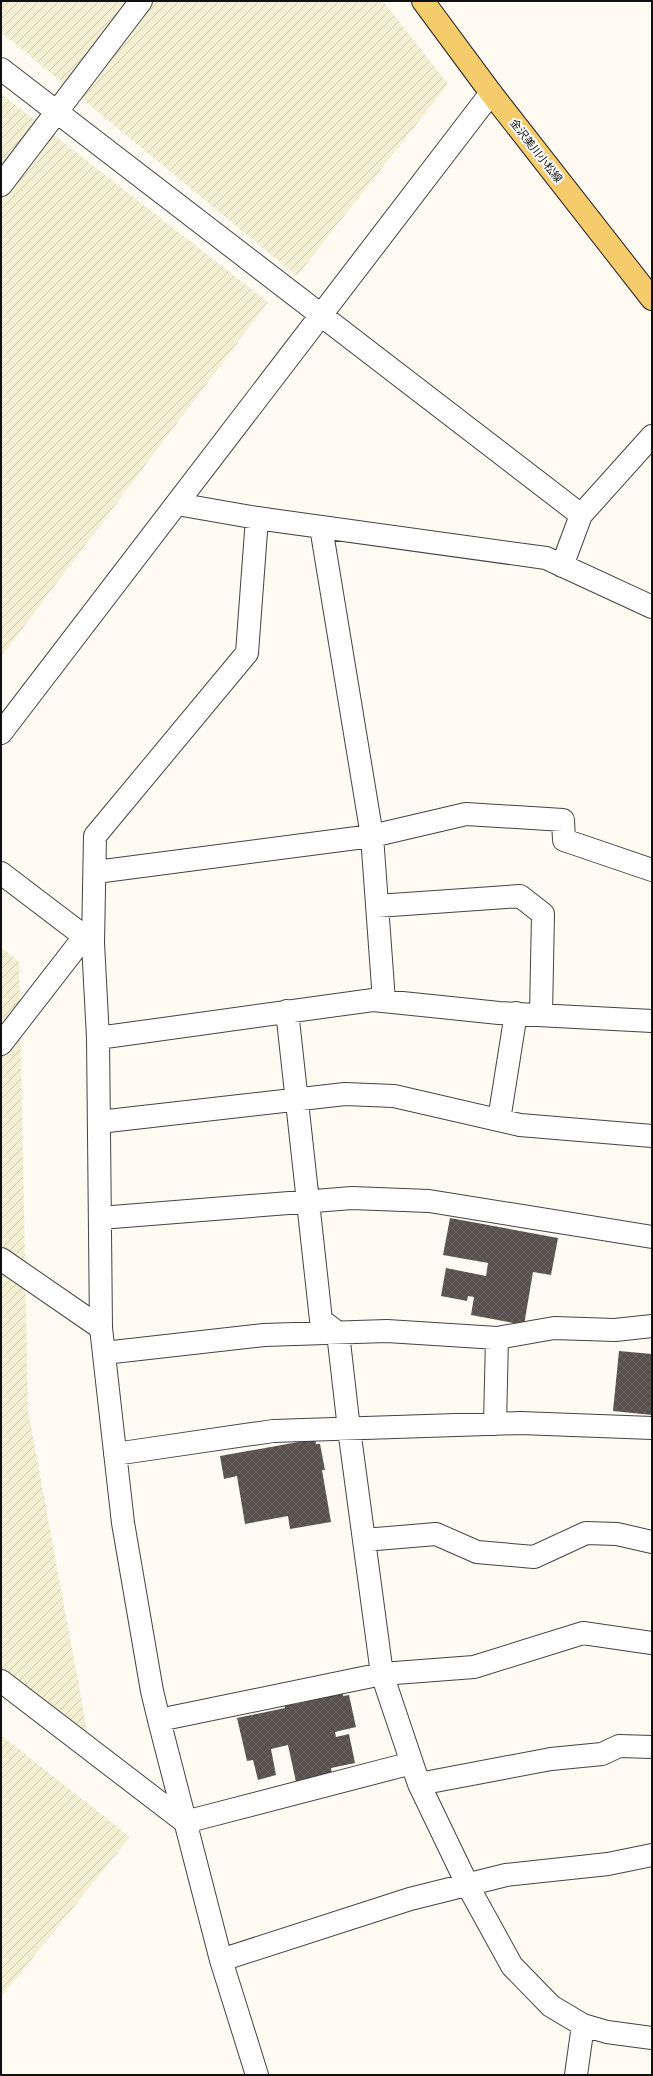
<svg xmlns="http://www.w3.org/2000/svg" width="653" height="2076" viewBox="0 0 653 2076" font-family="'Source Serif 4','Noto Sans JP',serif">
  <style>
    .farmland { fill: url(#farmland-furrows) }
    .building { fill: url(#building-cross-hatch) }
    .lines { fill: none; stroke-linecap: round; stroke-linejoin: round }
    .street-casing { stroke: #434343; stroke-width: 24 }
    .primary-casing { stroke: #212121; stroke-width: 24 }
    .street { stroke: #fff; stroke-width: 22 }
    .primary { stroke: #f5cb6c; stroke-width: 22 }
    .labels { text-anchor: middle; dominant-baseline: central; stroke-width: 4; stroke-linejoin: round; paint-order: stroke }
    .street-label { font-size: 11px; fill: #101010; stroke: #fff }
  </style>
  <defs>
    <pattern id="farmland-furrows" width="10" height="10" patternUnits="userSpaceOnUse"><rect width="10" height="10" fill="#f4efd3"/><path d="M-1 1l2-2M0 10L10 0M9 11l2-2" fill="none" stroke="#d0ccb4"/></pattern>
    <pattern id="building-cross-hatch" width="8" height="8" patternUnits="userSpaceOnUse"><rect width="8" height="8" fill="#58504c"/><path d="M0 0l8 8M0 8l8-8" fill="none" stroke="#6b6561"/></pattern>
  </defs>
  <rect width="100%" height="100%" fill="#fffbf3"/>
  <path class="farmland" d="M1,1H383L448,84L297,276L1,32Z
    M1,94L268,302L1,657Z
    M1,947L19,962L28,1410L90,1747L1,1674Z
    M1,1735L130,1837L1,1997Z"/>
  <path class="building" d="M450,1218L558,1238L551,1275L533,1272L524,1325L471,1315L474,1297L468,1296L467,1301L441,1296L446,1268L486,1276L488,1263L443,1255Z
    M619,1351L652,1354V1415L613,1411Z
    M315,1439L316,1444H320L325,1470H322L331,1522L290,1529L288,1516L245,1524L237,1476L224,1479L220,1456Z
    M343,1693V1696L349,1695L356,1727L335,1732L336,1737L349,1734L355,1763L331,1768L332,1774L296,1782L288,1745L271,1749L276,1775L258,1780L253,1760L247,1761L237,1718L285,1708L284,1704L295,1702L296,1704Z"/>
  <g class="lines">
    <g class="street-casing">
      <path id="street" d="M1,69L581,515
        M1,185L141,1
        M177,504L257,518L546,558L652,607
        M321,527L372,836L384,1001
        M562,566L581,515L652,436
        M1,733L491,93
        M96,872L372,836L466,814L563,820L564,840L652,870
        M1,873L93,943
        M377,906L520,896L543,914L541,1014
        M287,1011L321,1320L338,1333L349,1429L382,1674L419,1784L469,1888L512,1966L551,2006L583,2025L607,2032L652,2038
        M98,1038L373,1000L499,1013L652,1021
        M1,1044L84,937
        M499,1120L516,1013
        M99,1122L345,1094L394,1096L520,1125L652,1136
        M100,1218L352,1198L429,1201L652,1237
        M1,1259L101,1328
        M104,1353L264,1335L387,1331L497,1338L554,1328L615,1330L652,1326
        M495,1424L497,1338
        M115,1454L273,1431L520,1423L652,1428
        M364,1540L436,1534L477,1552L534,1557L586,1533L617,1534L652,1542
        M1,1681L185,1822
        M159,1720L382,1674L474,1667L583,1633L652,1643
        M419,1784L551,1759L602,1754L619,1746L652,1747
        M185,1822L412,1763
        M221,1960L410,1899L506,1875L608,1864L652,1855
        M257,2075L221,1960L159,1720L152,1691L123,1523L101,1328L98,1038L93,943L95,836L247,653L257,518
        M576,2075L583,2025"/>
    </g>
    <g class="primary-casing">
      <path id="primary" d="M423,1L491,93L652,299"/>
    </g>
    <use href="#street" class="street"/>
    <use href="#primary" class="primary"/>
  </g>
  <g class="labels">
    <g class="street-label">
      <text transform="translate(536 151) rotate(52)">金沢美川小松線</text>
    </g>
  </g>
  <rect width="653" height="2076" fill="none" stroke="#101010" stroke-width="4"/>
</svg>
